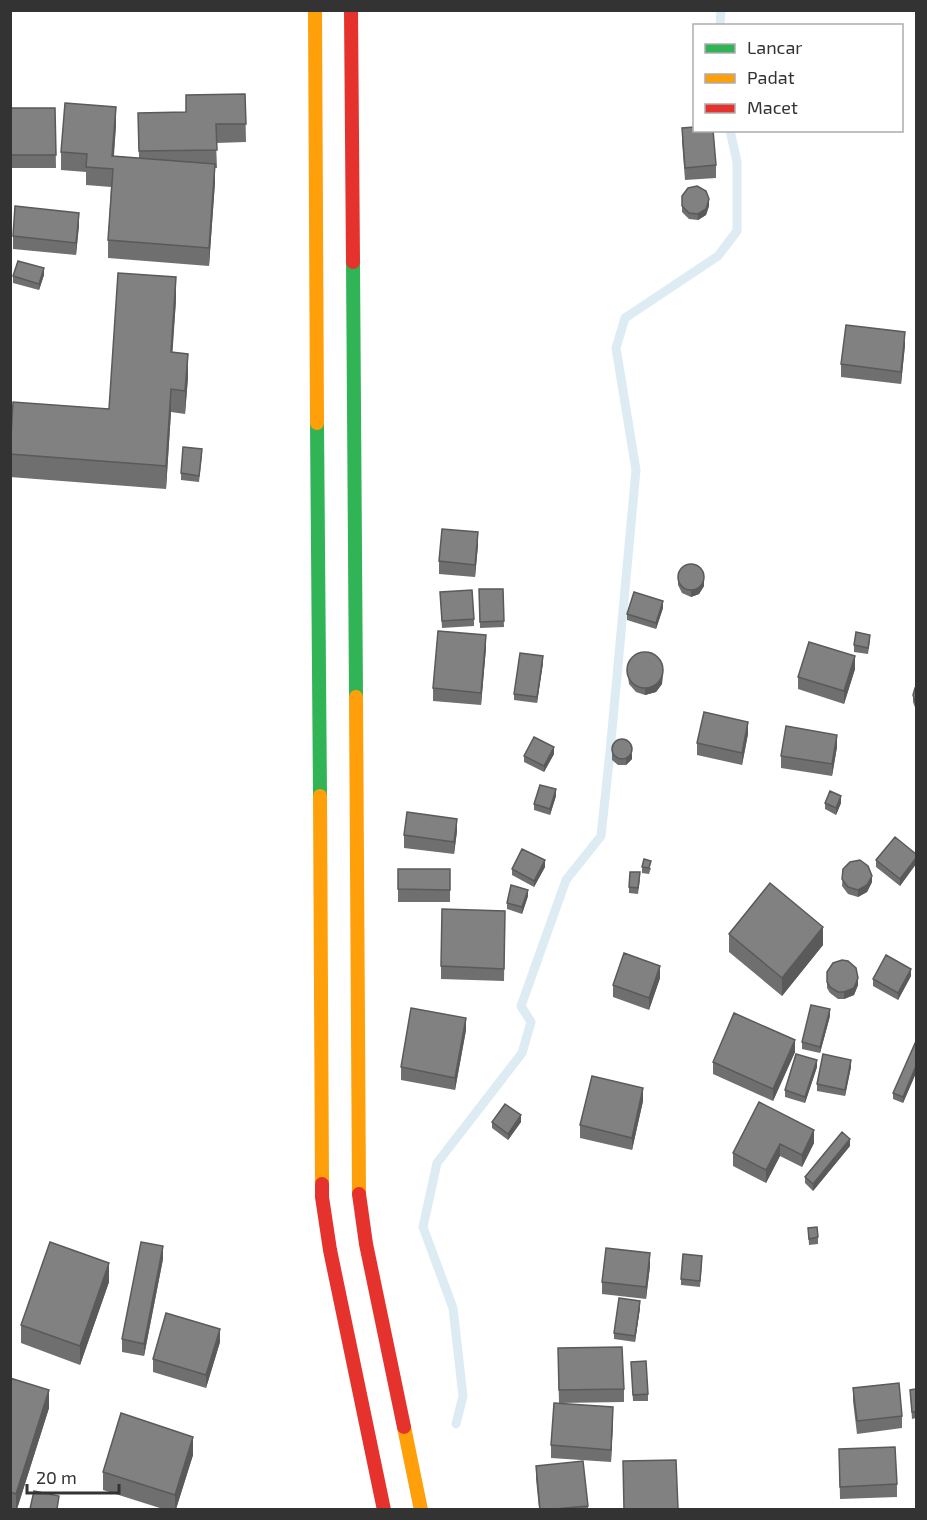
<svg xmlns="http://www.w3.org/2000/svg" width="927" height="1520" viewBox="0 0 927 1520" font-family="'Exo 2',sans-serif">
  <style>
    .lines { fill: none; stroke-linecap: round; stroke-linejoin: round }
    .stream { stroke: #ddebf3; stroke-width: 9 }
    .fast { stroke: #30b455; stroke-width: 14 }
    .slow { stroke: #ff9f0a; stroke-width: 14 }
    .jam { stroke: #e5322d; stroke-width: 14 }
    .wall { fill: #6f6f6f }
    .shaded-wall { fill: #5a5a5a }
    .building { fill: #818181; stroke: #5a5a5a; stroke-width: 1.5 }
  </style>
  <rect width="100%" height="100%" fill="#fff"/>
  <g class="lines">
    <path class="stream" d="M720,26L721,10
      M456,1424L463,1396L453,1308L423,1227L437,1163L522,1053L531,1022L521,1006L566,880L601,836L610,752L636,470L616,348L625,318L718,256L737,231V162L730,130"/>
    <path class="fast" d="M353,262L356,697
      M317,423L320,796"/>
    <path class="slow" d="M315,10L317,423
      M356,697L359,1194
      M320,796L322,1184
      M404,1427L421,1510"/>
    <path class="jam" d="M351,10L353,262
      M322,1184V1197L330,1250L384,1510
      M359,1194L366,1244L404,1427"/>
  </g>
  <path class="wall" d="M245,94L246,142L216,143L217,168H215V182L209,266L108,258V240L111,187L86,185V172L61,170V152L116,125L114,156L139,158L138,113L186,112Z
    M11,108H55L56,168H11Z
    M682,128L716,165V178L685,180L682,141Z
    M682,196L709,206L706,215L698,220L689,219L682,212Z
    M79,225L76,255L13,249V236Z
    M44,275L39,290L13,283V276Z
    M176,300L172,352L188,377L185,414L171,412L166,489L10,477V444L109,409Z
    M905,345L901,384L841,377V364Z
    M202,455L199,482L181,480V473Z
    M478,545L475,577L439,574V561Z
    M678,579L704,586L699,594L691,597L682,593L678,585Z
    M479,589H503L504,627L480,628Z
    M440,592L474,619V626L442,628Z
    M663,608L656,629L627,620V614Z
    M870,641L868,654L854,652V645Z
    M486,648L481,705L433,701V688Z
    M543,663L537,703L514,700V694Z
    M627,668L663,674L662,684L656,692L645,695L636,692L629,684Z
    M855,669L844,704L798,689V677Z
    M916,687V710L913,702V695Z
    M748,734L742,765L697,755V743Z
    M612,745L632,759L626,765H618L612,760Z
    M837,747L832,776L781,768V756Z
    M554,754L544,772L524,762V756Z
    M556,796L550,815L534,810V804Z
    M825,803H841L836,815L825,809Z
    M457,831L454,854L404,848V835Z
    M916,854V864L900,886L876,867V860Z
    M545,867L534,887L512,875V869Z
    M642,867L651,868L649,874L642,873Z
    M398,869H450V902H398Z
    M843,869L872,882L867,892L858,897L848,894L842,886Z
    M640,879L638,894L629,893V887Z
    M528,896L522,914L507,909V903Z
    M505,924L504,981L441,979V966Z
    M729,934L823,945L782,996L729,952Z
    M827,972L858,985L854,995L844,999H838L830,993L827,988Z
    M911,976L898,1000L873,986V979Z
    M660,978L649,1010L613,997V985Z
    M830,1016L820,1053L802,1049V1042Z
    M466,1030L455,1090L401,1080V1067Z
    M916,1041V1073L903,1103L893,1099V1093Z
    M795,1052L773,1101L713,1074V1062Z
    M817,1067L805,1103L785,1097V1090Z
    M851,1067L845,1096L817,1091V1084Z
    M643,1101L632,1150L580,1138V1125Z
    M492,1122H521L508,1140L492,1128Z
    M814,1130V1143L802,1167L780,1156L766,1183L733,1166V1153Z
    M850,1146L813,1191L805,1183V1177Z
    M808,1228L818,1237V1244L809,1245Z
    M163,1259L144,1356L122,1352V1339Z
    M702,1263L700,1287L681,1285V1279Z
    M650,1266L646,1299L602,1294V1282Z
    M109,1282L80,1365L21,1343V1325Z
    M640,1308L635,1342L614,1339V1333Z
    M220,1342L206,1388L153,1372V1359Z
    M558,1361L624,1389V1402L559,1403Z
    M631,1362L648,1394V1401H633Z
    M10,1378L49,1408L17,1509H10Z
    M853,1388L902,1416V1428L857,1434L853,1401Z
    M916,1389V1418L912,1419L910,1390Z
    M613,1420L611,1462L551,1458V1445Z
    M839,1449L897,1484V1497L840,1499Z
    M193,1455L176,1509H163L103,1490V1472Z
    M536,1466L588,1506V1509H539L536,1479Z"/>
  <path class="shaded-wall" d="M116,107V125L112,174V156Z
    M215,164V182L209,266V248Z
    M709,199V206L706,215L698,220V214Z
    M79,213V225L76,255V243Z
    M44,268V275L39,290V284Z
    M176,277V300L171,375V352Z
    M905,332V345L901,384V372Z
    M188,354V377L185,414V391Z
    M171,389V412L166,489V466Z
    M478,532V545L475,577V565Z
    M704,580V586L699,594L691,597V590Z
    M663,601V608L656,629V623Z
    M486,635V648L481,705V693Z
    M543,656V663L537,703V697Z
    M855,656V669L844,704V691Z
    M663,667L662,684L656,692L645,695V689Z
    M748,722V734L742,765V753Z
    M837,735V747L832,776V764Z
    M554,747V754L544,772V766Z
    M632,753V759L626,765V759Z
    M556,789V796L550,815V809Z
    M841,796V803L836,815V808Z
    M457,819V831L454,854V842Z
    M916,858V864L900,886V879Z
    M545,860V867L534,887V881Z
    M872,876V882L867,892L858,897V890Z
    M528,890V896L522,914V907Z
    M823,927V945L782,996V978Z
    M660,966V978L649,1010V998Z
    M911,969V976L898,1000V993Z
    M858,978V985L854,995L844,999V992Z
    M830,1009V1016L820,1053V1047Z
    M466,1018V1030L455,1090V1078Z
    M795,1040V1052L773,1101V1089Z
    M817,1060V1067L805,1103V1097Z
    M851,1060V1067L845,1096V1090Z
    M916,1066V1073L903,1103V1097Z
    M643,1088V1101L632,1150V1138Z
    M521,1115V1122L508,1140V1134Z
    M814,1130V1143L802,1167V1155Z
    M850,1139V1146L813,1191V1184Z
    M780,1144V1156L766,1183V1170Z
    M163,1246V1259L144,1356V1344Z
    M650,1253V1266L646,1299V1287Z
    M109,1263V1282L80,1365V1346Z
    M640,1301V1308L635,1342V1336Z
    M220,1329V1342L206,1388V1375Z
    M49,1390V1408L17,1509H16V1494Z
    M613,1407V1420L611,1462V1450Z
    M193,1437V1455L176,1509H175V1495Z"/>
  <path class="building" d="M245,94L246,124H216L217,150L139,151L138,113L186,112V95Z
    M65,103L116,107L112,156L215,164L209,248L108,240L113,169L86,167L87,154L61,152Z
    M11,108H55L56,155H11Z
    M694,127V130H713L716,165L685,168L682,128Z
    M697,186L706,191L709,199L706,209L698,214L689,213L682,206V196L688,188Z
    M15,206L79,213L76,243L13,236Z
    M18,261L44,268L39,284L13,276Z
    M118,273L176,277L171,352L188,354L185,391L171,389L166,466L10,454L13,402L109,409Z
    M846,325L905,332L901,372L841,364Z
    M183,447L202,449L199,476L181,473Z
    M442,529L478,532L475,565L439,561Z
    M678 577a13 13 0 1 1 26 0a13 13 0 1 1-26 0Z
    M479,589H503L504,621L480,622Z
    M472,590L474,619L442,621L440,592Z
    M634,592L663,601L656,623L627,614Z
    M438,631L486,635L481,693L433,688Z
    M856,632L870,635L868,648L854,645Z
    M809,642L855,656L844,691L798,677Z
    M627 670a18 18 0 1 1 36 0a18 18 0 1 1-36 0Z
    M520,653L543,656L537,697L514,694Z
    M916,687V704L913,695L915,688Z
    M704,712L748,722L742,753L697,743Z
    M786,726L837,735L832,764L781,756Z
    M534,737L554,747L544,766L524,756Z
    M612 749a10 10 0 1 1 20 0a10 10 0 1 1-20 0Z
    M540,785L556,789L550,809L534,804Z
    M830,791L841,796L836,808L825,803Z
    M407,812L457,819L454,842L404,835Z
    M895,837L916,854V858L900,879L876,860Z
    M522,849L545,860L534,881L512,869Z
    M644,859L651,861L649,868L642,867Z
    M860,860L868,866L872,876L867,885L858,890L848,887L842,879L843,869L850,862Z
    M398,869H450V890L398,889Z
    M630,872H640L638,888L629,887Z
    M770,883L823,927L782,978L729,934Z
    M511,885L528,890L522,907L507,903Z
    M442,909L505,911L504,969L441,966Z
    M624,953L660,966L649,998L613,985Z
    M886,955L911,969L898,993L873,979Z
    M842,960L848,961L856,968L858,978L854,988L844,992H838L830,987L827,982V972L833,963Z
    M811,1005L830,1009L820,1047L802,1042Z
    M411,1008L466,1018L455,1078L401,1067Z
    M734,1013L795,1040L773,1089L713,1062Z
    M916,1041V1066L903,1097L893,1093Z
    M796,1054L817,1060L805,1097L785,1090Z
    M823,1054L851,1060L845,1090L817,1084Z
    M592,1076L643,1088L632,1138L580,1125Z
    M759,1102L814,1130L802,1155L780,1144L766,1170L733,1153Z
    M505,1104L521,1115L508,1134L492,1122Z
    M842,1132L850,1139L813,1184L805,1177Z
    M817,1227L818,1237L809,1239L808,1228Z
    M50,1242L109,1263L80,1346L21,1325Z
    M141,1242L163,1246L144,1344L122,1339Z
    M606,1248L650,1253L646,1287L602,1282Z
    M683,1254L702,1256L700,1281L681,1279Z
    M619,1298L640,1301L635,1336L614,1333Z
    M166,1313L220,1329L206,1375L153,1359Z
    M622,1347L624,1389L559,1390L558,1348Z
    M646,1361L648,1394L633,1395L631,1362Z
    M10,1378L49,1390L16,1494L10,1492Z
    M899,1383L902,1416L857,1421L853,1388Z
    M916,1389V1412H912L910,1390Z
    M554,1403L613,1407L611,1450L551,1445Z
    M121,1413L193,1437L175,1495L103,1472Z
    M895,1447L897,1484L840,1487L839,1449Z
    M676,1460L678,1509H624L623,1461Z
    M583,1461L588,1506L555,1509H540L536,1466Z
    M34,1491L59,1496L57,1509H30Z"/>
  <rect width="927" height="1520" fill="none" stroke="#333333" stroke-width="24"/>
  <rect x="693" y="24" width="210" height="108" fill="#ffffff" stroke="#adadad" stroke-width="1.5"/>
  <rect x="705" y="44" width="30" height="9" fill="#30b455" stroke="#adadad" stroke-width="1.5"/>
  <text x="747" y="54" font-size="18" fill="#333333">Lancar</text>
  <rect x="705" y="74" width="30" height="9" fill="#ff9f0a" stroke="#adadad" stroke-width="1.5"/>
  <text x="747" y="84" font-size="18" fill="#333333">Padat</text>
  <rect x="705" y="104" width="30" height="9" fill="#e5322d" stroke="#adadad" stroke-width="1.5"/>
  <text x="747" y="114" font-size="18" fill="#333333">Macet</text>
  <path d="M27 1484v9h92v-9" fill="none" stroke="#333333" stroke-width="3"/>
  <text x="36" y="1484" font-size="18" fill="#333333" stroke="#ffffff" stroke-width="4.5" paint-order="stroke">20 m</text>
</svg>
